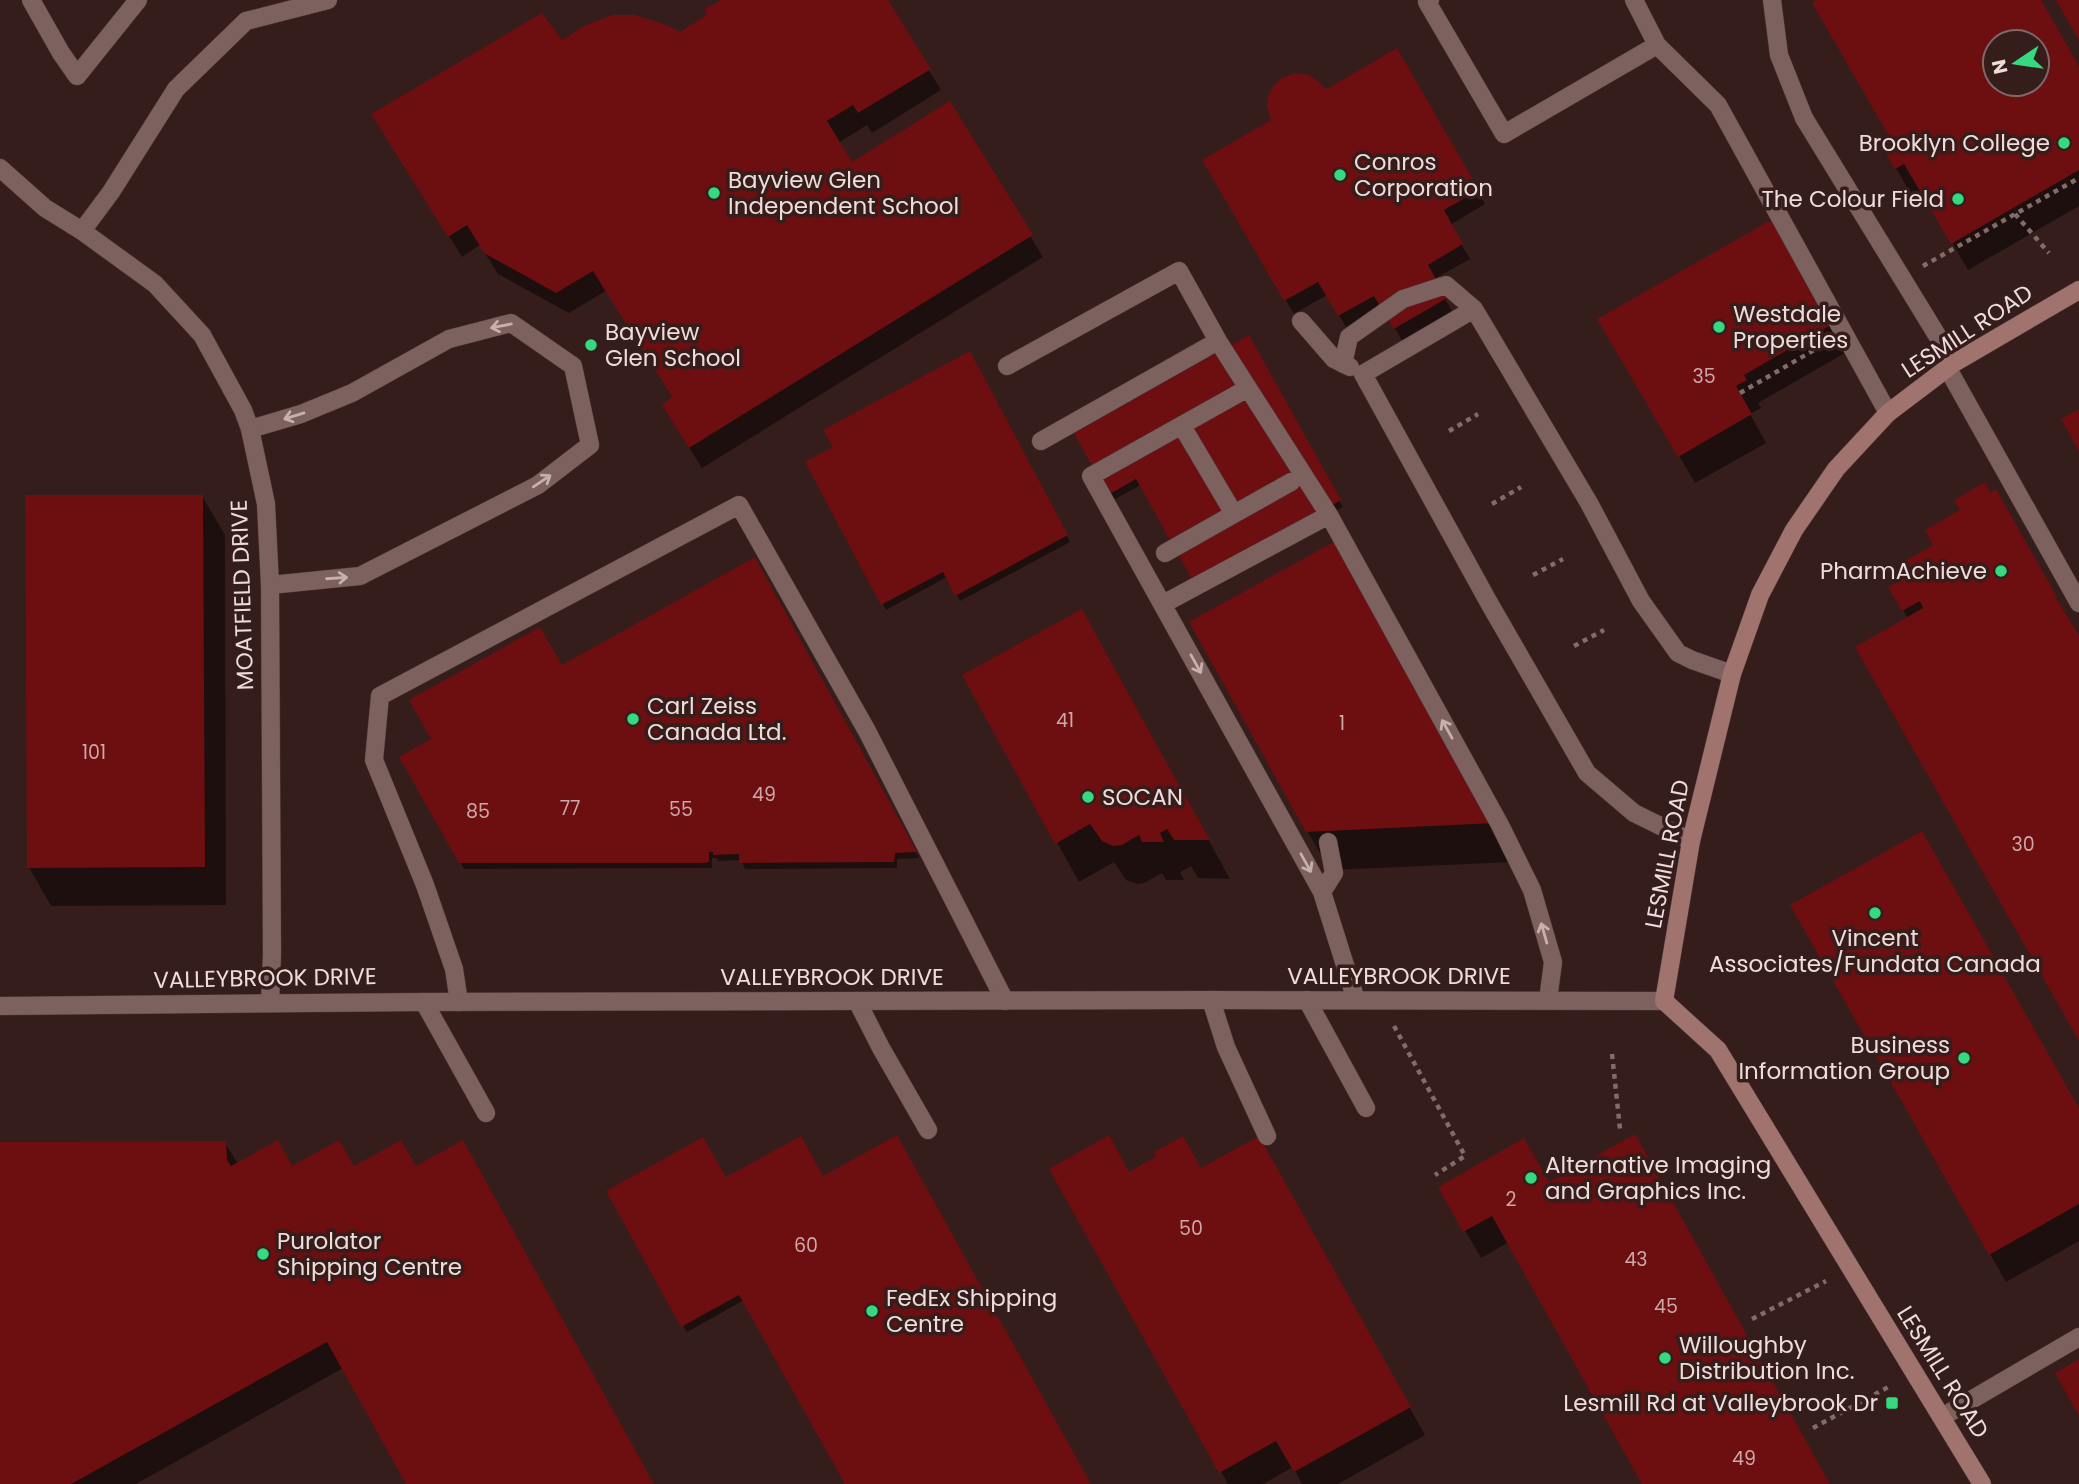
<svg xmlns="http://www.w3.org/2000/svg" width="2079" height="1484" viewBox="0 0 2079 1484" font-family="Poppins,sans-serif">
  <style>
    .shadow { fill: #0007; fill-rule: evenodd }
    .building { fill: #6d0e11; fill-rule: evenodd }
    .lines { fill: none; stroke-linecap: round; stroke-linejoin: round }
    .lane-casing { stroke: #4d3a39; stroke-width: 19 }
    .street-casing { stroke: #4d3a39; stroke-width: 19 }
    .secondary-casing { stroke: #4d3a39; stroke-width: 19 }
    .path { stroke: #816c6a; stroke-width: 4.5; stroke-dasharray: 5 5; stroke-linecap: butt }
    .lane { stroke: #7d615e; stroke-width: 18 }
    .street { stroke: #7d615e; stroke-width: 18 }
    .secondary { stroke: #a1736e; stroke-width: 18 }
    .oneway { stroke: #c6b1af }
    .poi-dot { fill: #36d880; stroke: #351d1b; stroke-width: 2.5 }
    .labels { text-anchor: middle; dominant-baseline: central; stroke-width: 7; stroke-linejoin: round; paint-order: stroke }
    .number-label { font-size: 19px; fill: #cda8a8 }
    .poi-label { font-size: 23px; fill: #eddcda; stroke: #351d1b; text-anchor: start }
    .street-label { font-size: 23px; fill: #eddcda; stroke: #351d1b }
  </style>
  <rect width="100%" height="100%" fill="#351d1b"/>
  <path class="shadow" d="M724,0H886L941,90L872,133L867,125L838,143L852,164L949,104L1043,257L702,468L676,427L673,398L607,290L569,313L498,274L480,245L462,257L386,135L561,43L680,34L710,16Z
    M1820,0H2039L2079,70V206L1968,270L1922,190L1912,196L1896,168L1897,146ZM1995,42H2037V84H1995Z
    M1396,51L1485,204L1450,225L1470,259L1434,279L1453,313L1403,342L1383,308L1347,329L1327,295L1294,314L1204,161Z
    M1770,222L1845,353L1758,403L1761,408L1750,414L1766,443L1695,483L1600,320Z
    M1248,338L1343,507L1199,588L1141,485L1113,500L1077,434Z
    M969,354L1070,542L960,601L947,577L886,610L807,463L835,448Z
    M202,496L225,535L226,905L51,906L29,867Z
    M1338,542L1515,862L1330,870L1307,831Z
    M754,560L919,858L897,859V868L745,869L741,860L718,861L717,858H712V868L464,869L401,757Z
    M1908,578L2065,617L2079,638V1038L1908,619L1890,587Z
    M1104,650L1230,879L1198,878L1191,866L1180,872L1184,880H1166L1162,873L1144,883L1137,884L1126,880L1114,862L1079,882L965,676Z
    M1793,906L2079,1111V1241L2006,1282Z
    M225,1143L238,1164L292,1168L415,1169L653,1484H408L343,1368L136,1484H0V1144Z
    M1274,1166L1425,1435L1338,1484H1302L1293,1467L1263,1484H1228L1051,1170L1129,1174Z
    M725,1180L1090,1484H847L744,1300L687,1332L609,1192Z
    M1548,1184L1828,1484H1644L1509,1242L1481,1258L1440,1187Z"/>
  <path class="building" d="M721,0H888L931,69L858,113L853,105L827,121L852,162L950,101L1033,235L689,448L662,405L672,397L593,271L556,293L484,253L467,225L448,237L371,114L542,13L562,40L584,26L612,15H635L664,24L680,32L707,15L704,10Z
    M1816,0H2041L2079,66V170L1951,244L1904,164L1895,169L1884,151L1894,145L1812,3ZM1995,42H2037V84H1995Z
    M2056,0H2079V40Z
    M1397,48L1479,190L1444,210L1463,244L1428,265L1447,298L1394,329L1374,296L1338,316L1318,282L1284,301L1202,160L1271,120L1267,107L1268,96L1274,85L1283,77L1296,73L1310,75L1327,89Z
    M1771,220L1831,325L1744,375L1747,380L1736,386L1752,414L1678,457L1597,319Z
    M1249,335L1341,500L1194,583L1136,479L1108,495L1074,433Z
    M970,351L1068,535L955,596L943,572L881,605L805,462L833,447L823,430Z
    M2079,409V451L2061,419Z
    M1985,482L1990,493L1996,489L2057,597H2055L2079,635V1041L1855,647L1923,608L1920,601L1902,611L1888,587L1906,577L1898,565L1933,545L1925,530L1960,510L1954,500Z
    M25,495H203L205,867L27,868Z
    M1339,539L1495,823L1306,832L1189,622Z
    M755,557L917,852L895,853L894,862L739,863V854L713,855V852H709V862L705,863H459L399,757L431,739L409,700L540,627L562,665Z
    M1082,609L1154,740L1210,840H1174L1167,829L1160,833L1164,842H1142L1139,835L1122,845L1113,846L1102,841L1090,824L1055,844L962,675Z
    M1922,831L2079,1108V1204L1989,1255L1790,905Z
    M1635,1134L1830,1484H1642L1492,1216L1463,1232L1438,1187L1524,1138L1549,1182Z
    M897,1135L1091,1484H845L739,1295L681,1327L606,1191L703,1137L726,1177L801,1136L823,1176Z
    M1109,1135L1129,1172L1157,1156L1154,1152L1183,1136L1201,1168L1259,1136L1411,1407L1294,1472L1276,1441L1219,1473L1049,1169Z
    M278,1140L292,1166L339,1140L354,1166L401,1140L416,1166L463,1140L654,1484H406L327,1342L71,1484H0V1142L226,1141L227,1160L231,1166Z
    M2079,1359V1416L2055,1373Z"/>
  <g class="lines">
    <g class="lane-casing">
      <path id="lane" d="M31,0L61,53L77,76L138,0
        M1430,0L1427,2L1504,134L1657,45
        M1634,0L1657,45L1718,105L1888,413
        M1772,0L1779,55L1804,118L1954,363
        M82,231L111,192L176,89L246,21L328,0
        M1301,321L1334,359L1350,367
        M1343,364L1349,337L1403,299L1446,285L1474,309
        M1007,366L1179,271L1218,341
        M1948,369L2079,603
        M1241,392L1091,476L1322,892L1356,1000
        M250,429L301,414L352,393L449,339L511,323L573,366L590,445L538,485L360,576L270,585
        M1041,441L1218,341L1329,515L1500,825L1532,890L1553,962L1548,1000
        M1234,514L1291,482
        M1165,553L1234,514L1182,426
        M1163,604L1329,515
        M1691,841L1634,813L1587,773L1488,601L1363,374L1474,309L1589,503L1641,601L1678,653L1692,660L1732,674
        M1322,892L1334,873L1328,842
        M1211,1000L1226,1047L1267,1136
        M1307,1000L1366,1108
        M857,1001L881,1048L928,1130
        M424,1002L486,1113
        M459,1002L454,969L425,885L374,760L380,696L739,505L867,731L1005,1001
        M1942,1417L2079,1337"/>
    </g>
    <g class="street-casing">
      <path id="street" d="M0,168L45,208L82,231L155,284L202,335L243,410L250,429L266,504L270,585L272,955L270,1002
        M0,1006L424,1002L1211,1000L1664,1001"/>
    </g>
    <g class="secondary-casing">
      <path id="secondary" d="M1982,1484L1718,1050L1664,1001L1691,841L1732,674L1760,595L1794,530L1836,469L1888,413L1954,363L2079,290"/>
    </g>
    <path class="path" d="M2015,214L2049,253
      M1923,266L2079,178
      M1740,393L1821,346
      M1449,431L1478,414
      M1492,504L1521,487
      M1533,575L1563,559
      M1574,646L1604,630
      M1394,1026L1465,1156L1435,1175
      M1612,1054L1620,1129
      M1752,1319L1826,1281
      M1813,1428L1892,1385"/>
    <use href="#lane" class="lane"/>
    <use href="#street" class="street"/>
    <use href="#secondary" class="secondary"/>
  </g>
  <defs><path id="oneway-shaft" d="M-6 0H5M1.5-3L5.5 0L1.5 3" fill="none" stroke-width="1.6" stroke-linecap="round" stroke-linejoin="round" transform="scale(1.75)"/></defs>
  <g class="oneway">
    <use href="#oneway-shaft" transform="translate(501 326) rotate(169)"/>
    <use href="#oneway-shaft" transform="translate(294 416) rotate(163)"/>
    <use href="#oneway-shaft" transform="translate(542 481) rotate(-34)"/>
    <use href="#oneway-shaft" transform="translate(337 578) rotate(-4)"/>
    <use href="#oneway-shaft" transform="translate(1196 664) rotate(61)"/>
    <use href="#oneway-shaft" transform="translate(1447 729) rotate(-119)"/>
    <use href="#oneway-shaft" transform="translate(1306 863) rotate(61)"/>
    <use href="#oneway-shaft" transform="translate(1544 933) rotate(-106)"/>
  </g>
  <g class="poi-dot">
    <circle cx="2064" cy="143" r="7"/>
    <circle cx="1340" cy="175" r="7"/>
    <circle cx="714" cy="193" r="7"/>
    <circle cx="1958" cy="199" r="7"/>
    <circle cx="1719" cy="327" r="7"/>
    <circle cx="591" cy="345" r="7"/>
    <circle cx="2001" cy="571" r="7"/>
    <circle cx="633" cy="719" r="7"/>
    <circle cx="1088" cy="797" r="7"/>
    <circle cx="1875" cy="913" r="7"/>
    <circle cx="1964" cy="1058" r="7"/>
    <circle cx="1531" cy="1178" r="7"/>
    <circle cx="263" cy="1254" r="7"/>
    <circle cx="872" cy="1311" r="7"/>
    <circle cx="1665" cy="1358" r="7"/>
    <rect x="1885" y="1396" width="14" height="14" rx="3.5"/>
  </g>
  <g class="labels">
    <g class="number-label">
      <text x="1704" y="376">35</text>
      <text x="1065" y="720">41</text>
      <text x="1342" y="723">1</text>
      <text x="94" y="752">101</text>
      <text x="764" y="794">49</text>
      <text x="570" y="808">77</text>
      <text x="681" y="809">55</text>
      <text x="478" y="811">85</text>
      <text x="2023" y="844">30</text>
      <text x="1511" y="1199">2</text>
      <text x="1191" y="1228">50</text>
      <text x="806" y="1245">60</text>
      <text x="1636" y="1259">43</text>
      <text x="1666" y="1306">45</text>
      <text x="1744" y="1458">49</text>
    </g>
    <g class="poi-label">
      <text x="2050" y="143" text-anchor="end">Brooklyn College</text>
      <text x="1354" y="162">Conros<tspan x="1354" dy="26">Corporation</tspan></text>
      <text x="728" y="180">Bayview Glen<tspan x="728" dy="26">Independent School</tspan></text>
      <text x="1944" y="199" text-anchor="end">The Colour Field</text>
      <text x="1733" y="314">Westdale<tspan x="1733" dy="26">Properties</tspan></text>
      <text x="605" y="332">Bayview<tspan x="605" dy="26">Glen School</tspan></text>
      <text x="1987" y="571" text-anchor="end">PharmAchieve</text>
      <text x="647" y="706">Carl Zeiss<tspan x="647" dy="26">Canada Ltd.</tspan></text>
      <text x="1102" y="797">SOCAN</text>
      <text x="1875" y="938" text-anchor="middle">Vincent<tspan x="1875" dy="26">Associates/Fundata Canada</tspan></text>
      <text x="1950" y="1045" text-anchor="end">Business<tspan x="1950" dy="26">Information Group</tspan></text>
      <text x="1545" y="1165">Alternative Imaging<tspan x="1545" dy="26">and Graphics Inc.</tspan></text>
      <text x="277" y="1241">Purolator<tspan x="277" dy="26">Shipping Centre</tspan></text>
      <text x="886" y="1298">FedEx Shipping<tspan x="886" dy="26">Centre</tspan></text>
      <text x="1679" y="1345">Willoughby<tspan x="1679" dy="26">Distribution Inc.</tspan></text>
      <text x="1878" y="1403" text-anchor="end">Lesmill Rd at Valleybrook Dr</text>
    </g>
    <g class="street-label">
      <text transform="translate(1967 331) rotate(-33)">LESMILL ROAD</text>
      <text transform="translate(242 595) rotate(-92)">MOATFIELD DRIVE</text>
      <text transform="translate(1667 854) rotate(-79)">LESMILL ROAD</text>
      <text x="1399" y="976">VALLEYBROOK DRIVE</text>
      <text x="832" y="977">VALLEYBROOK DRIVE</text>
      <text transform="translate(265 978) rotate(-1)">VALLEYBROOK DRIVE</text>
      <text transform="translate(1943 1372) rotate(58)">LESMILL ROAD</text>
    </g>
  </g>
  <g transform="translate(2016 63) rotate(257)"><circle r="33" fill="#351d1b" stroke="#7f6967" stroke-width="2"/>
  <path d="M0-5L12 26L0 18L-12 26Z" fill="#36d880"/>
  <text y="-10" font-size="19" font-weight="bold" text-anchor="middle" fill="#eddcda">N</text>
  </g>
</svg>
